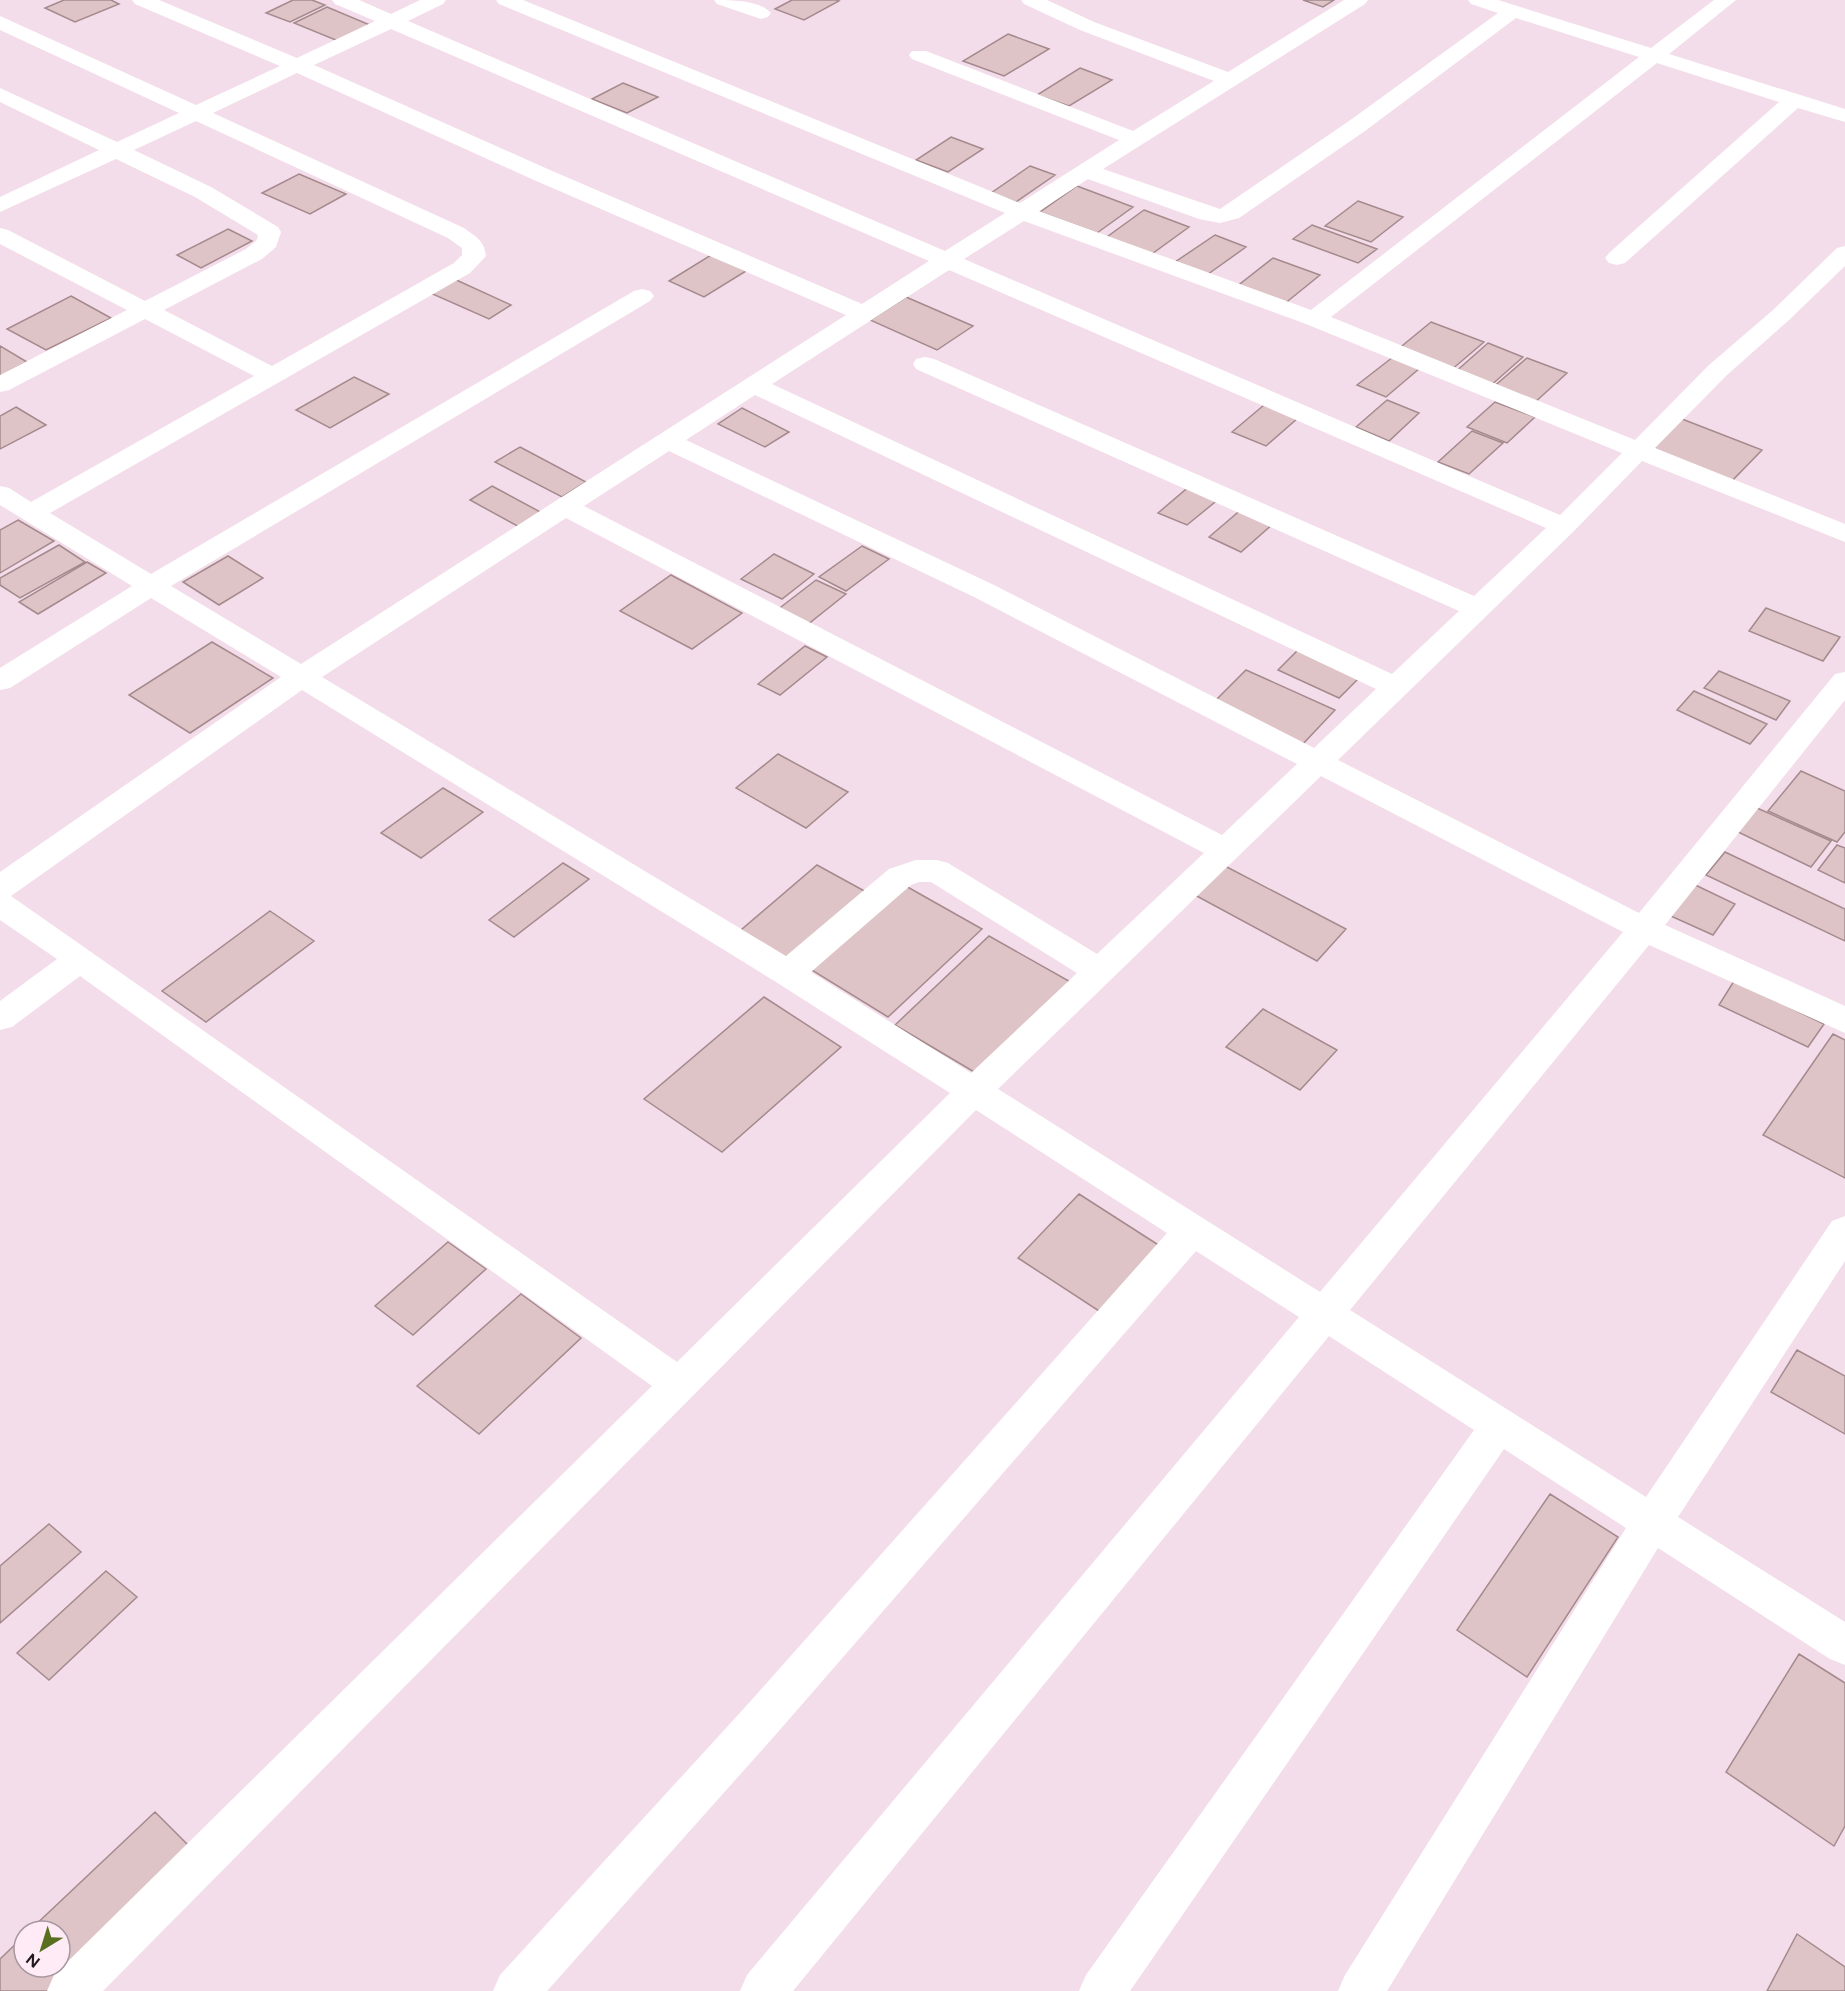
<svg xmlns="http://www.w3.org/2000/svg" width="1845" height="1991" viewBox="0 0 1845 1991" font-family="Figtree,sans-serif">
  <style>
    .building { fill: #dfc4c7; stroke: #a48a8d; stroke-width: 1.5 }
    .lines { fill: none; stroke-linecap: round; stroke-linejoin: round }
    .minor { fill: #fff; fill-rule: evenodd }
  </style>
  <rect width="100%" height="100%" fill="#f4ddea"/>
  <path class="building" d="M64,0H111L119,4L75,22L45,8Z
    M293,0H312L325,5L290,22L266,13Z
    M792,0H836L839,1L804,20L775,9Z
    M1303,0H1334L1323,7Z
    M327,7L370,25L338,41L294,23Z
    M1008,34L1049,49L1004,76L963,61Z
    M1080,68L1112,80L1069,106L1037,95Z
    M623,83L658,97L627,113L592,99Z
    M951,137L983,149L948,172L916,160Z
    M1030,166L1055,175L1016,202L991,193Z
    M299,174L346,194L310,214L262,193Z
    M1077,186L1133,207L1097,233L1040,212Z
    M1358,201L1403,217L1371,242L1325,226Z
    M1144,210L1189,227L1149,256L1104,239Z
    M1312,225L1377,249L1358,263L1293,239Z
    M228,229L252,241L201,268L177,255Z
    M1215,235L1246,247L1204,277L1172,264Z
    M711,255L746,271L704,297L669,281Z
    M1273,258L1320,275L1283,305L1236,287Z
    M452,278L511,305L489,319L428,292Z
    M71,296L111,318L46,350L7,329Z
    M906,297L973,326L937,350L870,320Z
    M1431,322L1484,342L1450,371L1397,350Z
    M1488,343L1523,357L1488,388L1453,374Z
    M0,346L27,362L0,376Z
    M1393,357L1420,368L1386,397L1357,385Z
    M1527,358L1567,373L1532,405L1491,389Z
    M354,377L389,394L330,428L296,410Z
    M1387,400L1419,413L1389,441L1356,427Z
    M1495,402L1535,417L1507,443L1467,427Z
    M1264,405L1298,418L1266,446L1232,432Z
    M16,407L46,425L0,449V416Z
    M742,408L789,432L765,447L718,424Z
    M1682,419L1762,450L1727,486L1647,454Z
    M1472,431L1503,443L1469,474L1438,462Z
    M520,447L586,482L562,497L495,462Z
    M1191,485L1220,498L1187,525L1158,513Z
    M492,486L544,514L521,528L470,500Z
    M1243,508L1275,522L1241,552L1209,537Z
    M18,520L54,541L0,573V530Z
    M59,545L85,562L20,598L0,585V578Z
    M862,546L889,559L846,591L819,577Z
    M774,554L814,574L782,599L741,579Z
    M228,556L263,578L219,605L183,582Z
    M87,562L106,573L38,614L19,602Z
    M671,575L742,613L692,649L620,611Z
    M816,580L846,594L807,625L777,610Z
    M1766,608L1840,637L1823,661L1749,631Z
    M212,642L273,678L190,733L129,695Z
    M805,646L827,657L780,695L758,684Z
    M1300,648L1362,675L1339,698L1278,670Z
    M1246,670L1335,710L1300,747L1210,706Z
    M1719,671L1790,701L1776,720L1704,688Z
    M1694,691L1767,724L1750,744L1677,710Z
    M778,754L848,792L806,828L736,788Z
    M1801,771L1845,791V832L1837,842L1768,811Z
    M443,788L483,812L421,858L381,833Z
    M1757,808L1831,841L1811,867L1738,832Z
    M1837,845L1845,848V883L1818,870Z
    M1725,852L1845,909V941L1706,875Z
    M563,863L589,879L514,937L489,920Z
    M817,865L868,893L792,961L741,930Z
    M1223,865L1346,929L1317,961L1193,894Z
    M1687,881L1735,904L1713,935L1664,913Z
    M904,885L982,929L888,1017L810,969Z
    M270,911L314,941L206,1022L162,991Z
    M989,936L1074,984L981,1076L895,1025Z
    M1734,981L1824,1024L1808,1047L1719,1005Z
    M764,997L841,1047L722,1152L644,1099Z
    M1263,1009L1337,1050L1300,1090L1226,1047Z
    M1833,1034L1845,1040V1178L1763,1135Z
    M1079,1194L1160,1246L1099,1311L1018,1258Z
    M448,1242L486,1269L413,1335L375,1306Z
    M521,1294L581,1338L479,1434L417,1386Z
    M1797,1350L1845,1376V1434L1771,1392Z
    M1550,1494L1618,1537L1527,1677L1457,1630Z
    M49,1524L81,1552L0,1623V1566Z
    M106,1571L137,1597L49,1680L17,1653Z
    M1799,1654L1845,1683V1826L1834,1846L1726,1772Z
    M155,1812L198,1855L59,1991H0V1959L24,1936V1967H60V1931H29Z
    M1797,1934L1845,1967V1991H1767Z"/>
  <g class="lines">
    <path class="minor" d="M132,0H159L297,58L375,21L335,4L332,0H359L391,14L420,0H446L443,4L408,21L945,251L1005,213L499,4L496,0H523L1020,203L1119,140L912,59L909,55L912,51H926L1133,131L1214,81L1080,30L1024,4L1021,0H1047L1094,22L1228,72L1344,0H1368L1365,4L1103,169L1220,209L1349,121L1498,13L1471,4L1468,0H1498L1651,48L1714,0H1736L1669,54L1845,109V122L1798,108L1625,263L1617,265L1609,263L1605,258L1609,253L1779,102L1657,63L1331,317L1635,440L1709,365L1773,310L1837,248L1845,246V266L1789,320L1727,375L1655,448L1845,524V542L1642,461L1573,532L1338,760L1639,913L1835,674L1845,672V700L1665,925L1845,1006V1033L1649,945L1350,1310L1646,1497L1832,1221L1845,1216V1261L1678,1517L1845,1622V1665L1830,1659L1658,1548L1387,1991H1338L1345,1975L1626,1528L1504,1449L1130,1991H1079L1086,1975L1474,1430L1329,1336L793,1991H740L747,1975L1299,1317L1196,1251L778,1732L547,1991H493L500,1975L748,1704L1167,1233L976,1110L103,1991H47L54,1975L652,1386L80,976L12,1027L0,1030V1001L57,959L0,920V872L281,677L151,598L10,688L0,690V668L132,586L0,505V486L9,488L31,502L254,376L145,319L9,390L0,392V375L127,310L0,244V228L8,230L145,301L246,249L257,240L258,235L195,197L116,159L0,212V197L99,150L0,102V88L117,142L179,113L0,30V16L196,105L280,66L135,4ZM1516,18L1639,57L1311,310L1039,211L1088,179L1199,219L1220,223L1239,218L1365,131ZM391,29L929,261L862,304L550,170L314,65ZM297,73L534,180L846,315L301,664L171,586L650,301L654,296L650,291L642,289L634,291L151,574L50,513L470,273L486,256C484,240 476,237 464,228L213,113ZM196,121L448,238L462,248V255L454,263L272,366L164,310L262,259L276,247L281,232L278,227L211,187L134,150ZM1024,221L1306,324L1622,453L1560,515L964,259ZM949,270L1546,528L1474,596L934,359L925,357L916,359L913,364L916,369L1459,611L1392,674L772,384ZM755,395L1376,689L1314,748L994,585L686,440ZM669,451L974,597L1297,764L1222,835L584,506ZM566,518L1204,853L1097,954L948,863L937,860H916L889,869L786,956L322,677ZM302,690L776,982L950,1093L677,1362L11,896ZM1321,776L1623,932L1320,1292L998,1089ZM919,882H931L1077,973L971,1073L811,972L911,885Z
      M714,0C731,0 760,0 771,13L768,17L761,19L717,4Z"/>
  </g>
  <g transform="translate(42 1949) rotate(218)"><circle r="28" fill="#feebf6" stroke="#a697a0" stroke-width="1.5"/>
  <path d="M0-4.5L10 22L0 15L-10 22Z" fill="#586f20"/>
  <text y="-9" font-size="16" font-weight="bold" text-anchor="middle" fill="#21191e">N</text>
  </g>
</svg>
